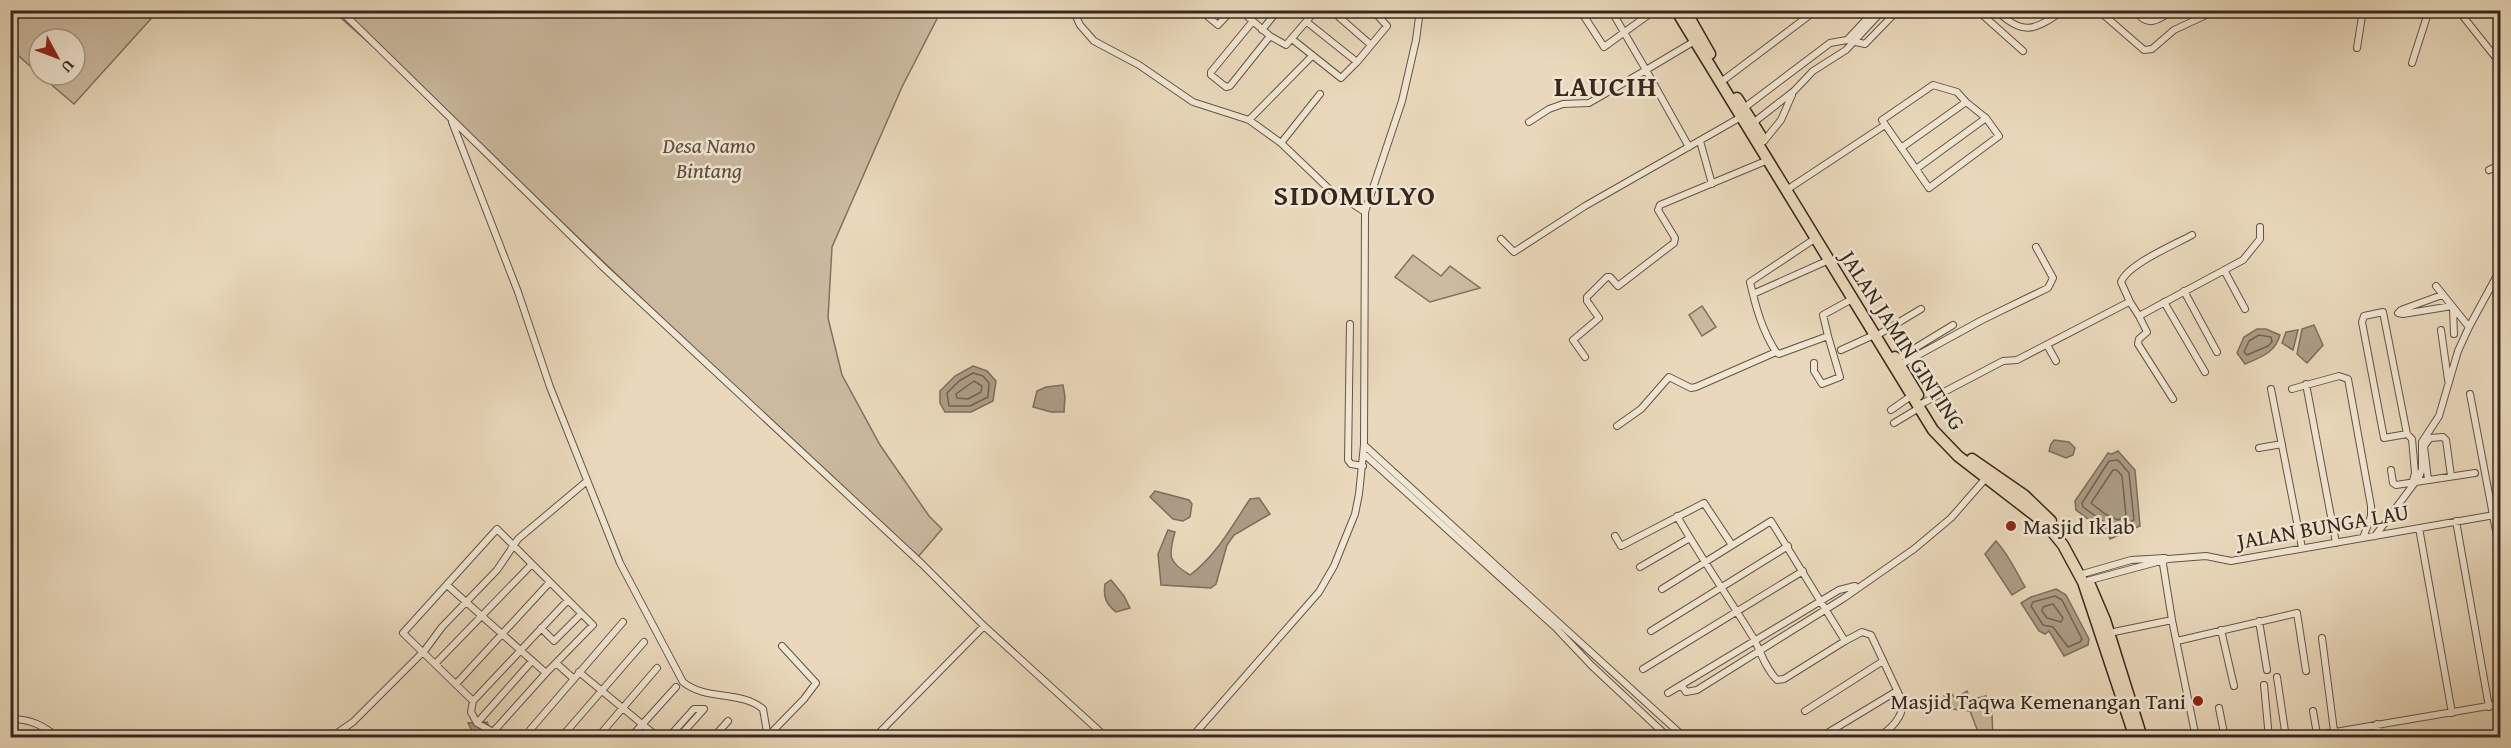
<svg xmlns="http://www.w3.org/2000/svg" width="2511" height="748" viewBox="0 0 2511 748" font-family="'Gentium Book Plus',serif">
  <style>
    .green { fill: #cbbaa0; stroke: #81715f; stroke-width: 1.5 }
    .water { fill: #ac9c86; stroke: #7d6e5c; stroke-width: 1.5 }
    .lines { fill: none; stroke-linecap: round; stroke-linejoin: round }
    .shore { stroke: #726252; stroke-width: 1.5 }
    .street-casing { stroke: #645445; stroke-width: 8 }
    .highway-casing { stroke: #37281e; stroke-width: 13 }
    .street { stroke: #f1e6d3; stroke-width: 6 }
    .highway { stroke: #e9d8bb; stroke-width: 10 }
    .poi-dot { fill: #8f2418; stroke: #f1e6d3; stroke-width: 2 }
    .labels { text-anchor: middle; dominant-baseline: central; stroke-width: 5; stroke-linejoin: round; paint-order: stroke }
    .park-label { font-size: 22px; font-style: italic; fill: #5c4c3e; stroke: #f1e6d3 }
    .street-label { font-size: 22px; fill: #37281e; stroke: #f1e6d3 }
    .poi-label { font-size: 22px; fill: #37281e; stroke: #f1e6d3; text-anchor: start }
    .district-label { font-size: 28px; font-weight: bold; letter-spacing: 1.5px; fill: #37281e; stroke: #f1e6d3 }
  </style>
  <rect width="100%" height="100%" fill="#e9d8bb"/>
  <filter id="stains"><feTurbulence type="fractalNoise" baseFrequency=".00333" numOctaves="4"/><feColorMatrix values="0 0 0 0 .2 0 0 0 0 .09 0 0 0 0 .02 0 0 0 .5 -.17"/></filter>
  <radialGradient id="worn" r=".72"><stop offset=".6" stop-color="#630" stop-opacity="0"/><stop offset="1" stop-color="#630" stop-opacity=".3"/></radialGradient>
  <path class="green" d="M11,10H158V11L74,104L40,75H75V39H39V74L11,49Z
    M333,11H941L902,87L832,247L828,318L842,375L880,445L929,516L942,529L918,557L689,344L445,110Z
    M1413,255L1441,276L1450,266L1480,288L1430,302L1395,277Z
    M1702,306L1716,327L1702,336L1689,315Z
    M1967,691L1970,700L1986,696L1992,716L1993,737H1980L1970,711L1952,709L1944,696L1952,694L1955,698Z"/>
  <path class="water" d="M2314,325L2323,345L2307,363L2297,354L2302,329Z
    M2257,329H2266L2280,335C2275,353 2261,357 2245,364L2237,353L2244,337Z
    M2298,330L2293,350L2282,343L2286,332Z
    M973,366L987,371L996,381L993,401L971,412H945L940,403V391L955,376Z
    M1063,385L1065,397L1064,412H1051L1033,407L1037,391L1046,387Z
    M2054,440L2069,442L2075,448L2073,455L2066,458L2049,451L2051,444Z
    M2118,451L2135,470L2140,526L2110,539L2106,529L2099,527L2076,510L2075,501L2108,453L2112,454Z
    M1155,491L1189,500L1192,504L1190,517L1183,521L1173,519L1150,497Z
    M1259,498L1270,514L1234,535L1227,545L1216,584L1211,588L1161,585L1158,554L1168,530L1175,532C1168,556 1168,562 1190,575C1216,556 1232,526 1250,499Z
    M1996,541C2009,555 2015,570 2025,587L2012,595L1985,554Z
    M1111,580L1124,596L1130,608L1116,612C1106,604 1103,597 1105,584Z
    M2056,589L2066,595L2089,639L2088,645L2064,656L2049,631L2045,634L2039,631L2021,603L2031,597Z
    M487,722L491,732L507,737H475L468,723Z"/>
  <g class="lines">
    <path class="shore" d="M2259,335L2271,337L2272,342L2268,346L2247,355L2244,352L2249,341Z
      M973,373L983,376L989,383L988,397L970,406H949L947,393L959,381Z
      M974,381L982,386L981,392L968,399L957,398L956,394Z
      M2118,460L2129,473L2134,520L2115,530L2083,507L2082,503L2109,461Z
      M2113,470H2117L2122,476L2126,516L2118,520L2105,514L2091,503Z
      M2055,596L2062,600L2082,639L2080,642L2068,647L2053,627L2043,625L2031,606L2033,602Z
      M2053,604L2063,618L2061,622L2047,618L2042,611L2043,607Z"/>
    <g class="street-casing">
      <path id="street" d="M340,10L602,266L922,564L984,626L1107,738
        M1073,10L1080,25L1094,41L1139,65L1193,102L1249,120L1281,143L1328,188L1365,212
        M1200,10L1218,25L1232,10
        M1240,10L1270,36L1286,45L1316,10
        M1331,10L1371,45
        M1580,10L1604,47L1655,10
        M1977,10L2023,51
        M1996,10C2023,37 2035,30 2064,10
        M2098,10L2144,50L2152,49L2174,30L2204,16L2189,10
        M2136,10C2146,29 2160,20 2172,10
        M2458,10L2500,63
        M1253,21L1211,72V75L1226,87L1230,86L1270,36
        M1262,30L1278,10
        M1292,39L1341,78L1357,62L1307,22
        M1847,40L1875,10
        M2357,48L2363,10
        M1357,62L1387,26L1373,10
        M2412,63L2429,10
        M1725,79L1811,14
        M1933,85L1957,92L1966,102L1986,118L1999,136L1929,188L1882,120Z
        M1744,108L1830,43L1847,40L1865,44L1898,10
        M1249,120L1312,56
        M452,122L518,292L550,387L620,563L683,682C706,701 740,690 763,709L768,738
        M1529,122L1549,109L1563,104L1589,103L1646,70L1611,10
        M1753,123L1794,91L1813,71L1846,50L1883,10
        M1700,141L1712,184
        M1764,141L1781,120L1792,95
        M1281,143L1320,94
        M1689,147L1646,70L1693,42
        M1901,148L1966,102
        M1916,169L1986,118
        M2489,170L2500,165
        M1791,187L1885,125
        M1501,239L1514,252L1585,206L1741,117
        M2224,270L2245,309
        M2436,286L2469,327
        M2184,291L2217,352
        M1753,294L1829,260
        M2442,295L2401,310L2398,313L2403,314L2452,306
        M2130,302L2121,282C2128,264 2174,245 2192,235
        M2164,302L2205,372
        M2453,308L2454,334
        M2139,316L2147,332L2139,339L2138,344L2173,399
        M1350,324L1348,460L1351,464L1363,466
        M2441,330L2448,380
        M1881,333L1921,309
        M2047,345L2056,361
        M1841,350L1874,335
        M1776,352C1762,330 1756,308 1750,282L1816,238
        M1585,357L1573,340L1599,318L1587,301V297L1607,277H1610L1618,286L1674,243L1675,238L1658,210L1660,205L1768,160
        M1894,361L1953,325
        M1814,363V371L1822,384L1840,377L1828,336
        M1900,365L1982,320L2048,288L2053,278L2036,247
        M2306,384L2336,543
        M2271,389L2302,548
        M2292,389L2339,376L2348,379L2371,506V516L2363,538
        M2470,394L2500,552
        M1923,403L2003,361L2017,360L2127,303L2130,302L2139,316L2243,260L2260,239V227
        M1891,410L1911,396
        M1894,423L1919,408
        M1617,426L1641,409L1669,377L1691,388L1696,387L1776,352L1779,354L1828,336L1823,315L1852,299
        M2407,434L2384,438L2362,322L2364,316L2383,312L2407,434L2412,439L2415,473L2412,484
        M1364,445L1685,738
        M2259,448L2282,444
        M1364,454L1555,627L1592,666L1669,738
        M2391,470L2393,483L2396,485L2475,473
        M2428,480L2424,446L2430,438L2443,437L2446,440L2451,476
        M2456,521L2489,707
        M2419,528L2452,713
        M1615,536L1621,546L1704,503L1732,545
        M2375,536L2419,477L2422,469V442L2439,416L2458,351L2469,327L2500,270
        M2162,558L2172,620L2196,738
        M1640,567L1690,538
        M2079,575L2131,560L2165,558
        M2083,582L2168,559L2206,556L2231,561L2500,514
        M447,585L546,673L493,732L477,723L471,712L473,701C505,667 536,634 568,600
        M1662,589L1771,521L1845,641L1784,679L1777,680C1766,669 1761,653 1754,639C1729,598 1701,558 1677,516
        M2259,621L2267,670
        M541,628L554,641L581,614
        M2221,630L2234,686
        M1651,631L1788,546
        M2109,633L2172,620
        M2322,638L2334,731
        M1845,641L1862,632L1871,635L1903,703C1902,719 1890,730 1877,738
        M2177,641L2297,613L2306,671
        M556,663L574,679
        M435,664L532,564
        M1643,669L1803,571
        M579,672L659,738
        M2277,677L2286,738
        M456,684L550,582
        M2264,685L2269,738
        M1682,686L1686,692L1697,690L1844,598L1914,549L1951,518L1986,478
        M1668,693L1839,590L1855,586
        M473,701L403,633L497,529L593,625L546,673
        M2219,708L2225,738
        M1805,711L1883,661
        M2313,711L2317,734
        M10,719C31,719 42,725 59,738
        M477,723L532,661
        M2377,724L2379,738
        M530,730L623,622
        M1829,732L1897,691
        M565,733L644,642
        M768,736L804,699L816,683L782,646
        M330,738L353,722L425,650L442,627L497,570L518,539L587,481
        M597,738L657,668
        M630,738L676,687
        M668,738L694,709H704L678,738
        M713,738L728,721
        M874,738L984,626
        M1191,738L1319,592L1334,566L1355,514L1359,494L1364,445L1365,212L1402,101L1416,40L1420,10
        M2300,738L2500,704"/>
    </g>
    <g class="highway-casing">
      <path id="highway" d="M1676,10L1933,430L1958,456L2046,524L2063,545L2083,582L2135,738
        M1685,10L1710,54
        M1737,98L1762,138
        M1895,357L1918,395
        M1972,459L2024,495L2051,521
        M2090,585L2105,620L2142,738"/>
    </g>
    <use href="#street" class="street"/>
    <use href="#highway" class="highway"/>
  </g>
  <g class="poi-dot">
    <circle cx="2011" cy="526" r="6"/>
    <circle cx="2198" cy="701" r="6"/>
  </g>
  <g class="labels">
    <g class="park-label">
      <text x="709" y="145">Desa Namo<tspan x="709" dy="25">Bintang</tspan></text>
    </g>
    <g class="street-label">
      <text transform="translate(1903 340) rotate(57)">JALAN JAMIN GINTING</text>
      <text transform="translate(2323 526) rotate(-10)">JALAN BUNGA LAU</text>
    </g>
    <g class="poi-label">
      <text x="2023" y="526">Masjid Iklab</text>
      <text x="2186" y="701" text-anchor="end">Masjid Taqwa Kemenangan Tani</text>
    </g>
    <g class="district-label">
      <text x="1606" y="85">LAUCIH</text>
      <text x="1355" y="194">SIDOMULYO</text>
    </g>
  </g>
  <rect width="2511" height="748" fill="none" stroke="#e9d8bb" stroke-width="36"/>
  <rect x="12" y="12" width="2487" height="724" fill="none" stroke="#37281e" stroke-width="3"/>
  <rect x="18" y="18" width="2475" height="712" fill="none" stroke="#37281e" stroke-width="1.5"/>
  <g transform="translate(57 57) rotate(131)"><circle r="28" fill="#f1e6d3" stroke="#a79a8b" stroke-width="1.5"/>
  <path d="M0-4.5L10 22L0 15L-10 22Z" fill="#8f2418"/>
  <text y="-9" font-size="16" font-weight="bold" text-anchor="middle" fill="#37281e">U</text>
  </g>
  <rect width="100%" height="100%" filter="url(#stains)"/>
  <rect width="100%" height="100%" fill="url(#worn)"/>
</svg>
